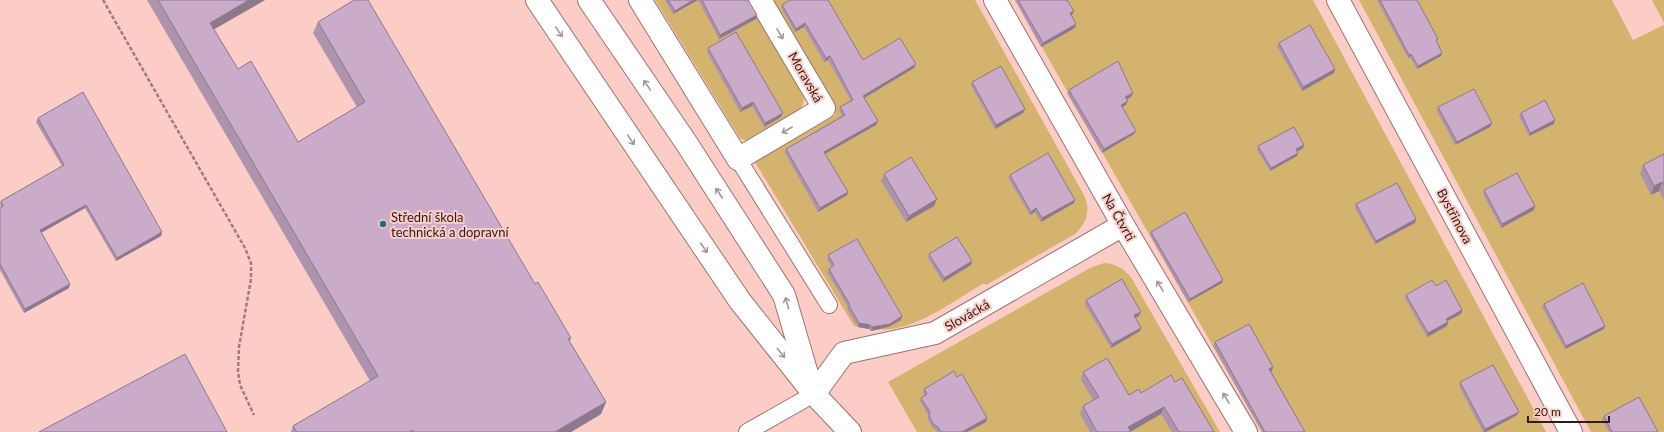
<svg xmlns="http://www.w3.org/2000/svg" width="1664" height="432" viewBox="0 0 1664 432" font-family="Lato,sans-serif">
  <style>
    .green { fill: #d3b36d }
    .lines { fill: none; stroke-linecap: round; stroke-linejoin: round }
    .service-casing { stroke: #9d736e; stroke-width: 18 }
    .minor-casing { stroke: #9d736e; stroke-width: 24 }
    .path { stroke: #9f7e7a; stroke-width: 2.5; stroke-dasharray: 4 2; stroke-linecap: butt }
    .service { stroke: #fff; stroke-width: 16 }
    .minor { stroke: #fff; stroke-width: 22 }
    .wall { fill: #ae93ad }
    .shaded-wall { fill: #8d788d }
    .building { fill: #caabc9; stroke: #8d788d }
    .oneway { stroke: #a09998 }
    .poi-dot { fill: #226c75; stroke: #fccdc7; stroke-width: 1.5 }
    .labels { text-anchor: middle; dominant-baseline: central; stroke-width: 4; stroke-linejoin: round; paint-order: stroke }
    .street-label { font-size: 13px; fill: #2d1d1b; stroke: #fccdc7 }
    .poi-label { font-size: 13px; fill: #2d1d1b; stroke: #fccdc7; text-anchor: start }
  </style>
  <rect width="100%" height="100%" fill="#fccdc7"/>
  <path class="green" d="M655,0H751L802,88C804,95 805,100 802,107C797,118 761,135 749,142L740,138Z
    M769,0H975L1084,195C1091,210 1087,223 1075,234L986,285L984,283C958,298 927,322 897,328C883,331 868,329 854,326L755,162L836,115Z
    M1015,0H1313L1546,432H1262Z
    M1359,0H1612L1633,40L1664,25V432H1591Z
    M1652,0H1664V23Z
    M1104,263C1117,264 1125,269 1132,279L1220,432H917L888,382L1090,268Z"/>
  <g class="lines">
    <g class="service-casing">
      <path id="service" d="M738,159L829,305
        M747,432L814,394"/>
    </g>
    <g class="minor-casing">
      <path id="minor" d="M537,0L740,301L814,394L850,432
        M589,0L687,144L784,295L810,384
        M640,0L738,159L824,108L760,0
        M995,0L1123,225L1246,432
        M1338,0L1571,432
        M814,394L844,353L935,333L1123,225"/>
    </g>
    <path class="path" d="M103,0L245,248L251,263V279L239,347L238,371L240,385L254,415"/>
    <use href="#service" class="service"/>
    <use href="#minor" class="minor"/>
  </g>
  <path class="wall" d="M147,0H265L214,29L238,69L298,142L357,107L313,33L318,22L535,284L571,338L570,342L606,402L601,414L571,432H291L293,426L370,381Z
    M665,0H698L673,14Z
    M698,0H748L756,19L719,39Z
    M1015,0H1067L1072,15L1071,16L1075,28L1041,47Z
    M1377,0H1417L1438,39L1437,42L1441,56L1417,69L1410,57L1408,58Z
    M782,5L863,60L914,68L865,98L876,125L825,154L847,195L818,212L785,153L786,149L842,116L839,110L840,107L851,101L828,60L824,62L804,27L795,32L781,8Z
    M1279,43L1334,73L1302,91L1277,46Z
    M708,48L781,117L764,127L752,106L740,112L707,52Z
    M972,82L1025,109L1023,113L995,129L971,85Z
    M1069,90L1131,97L1127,99L1126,105L1122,107L1134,134L1102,153L1067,93Z
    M1438,107L1492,123L1490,127L1455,145L1437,111Z
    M1521,113L1554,124L1529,136L1519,116Z
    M38,118L162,232L161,236L116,261L85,208L41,233L69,288L24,313L0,270V208L1,207L0,204L1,201L62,166L36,122Z
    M1304,145L1303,148L1297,151V156L1270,171L1257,150L1258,146Z
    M1664,154V200L1659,191L1651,195L1640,174L1643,165Z
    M884,174L934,206L906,222L881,181Z
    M1010,175L1075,200L1074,203L1041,222L1035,212L1030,215L1008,178Z
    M1484,190L1535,206L1534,210L1501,228L1483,194Z
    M1356,204L1416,219L1415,223L1375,244L1355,208Z
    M1151,232L1222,283L1188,302L1150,235Z
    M929,254L971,265L943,282L928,258Z
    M828,255L901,320L888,327L871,331L869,329L858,327L847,309L848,307L827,272L829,269L832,267L827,259Z
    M1436,286L1462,310L1461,314L1448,321V322L1447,326L1427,337L1405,298L1406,295Z
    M1086,300L1139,316L1135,318L1141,328L1140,331L1111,348L1085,304Z
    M1544,304L1605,326L1604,329L1565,349L1542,307Z
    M1215,342L1272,371H1271L1305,432H1262L1213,346Z
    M1083,372L1129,395L1141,393L1175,382L1214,432H1172L1161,414L1131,431V432H1090L1080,414L1083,406L1093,400L1081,380Z
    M957,377L987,418L986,422L967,432H938L937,431L933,428L928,420V415L920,401L921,398L925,396L923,393L924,389Z
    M1460,382L1517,415L1486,432H1483L1459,386Z
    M1604,416L1658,432H1609L1602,419Z"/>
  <path class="shaded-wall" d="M249,0H265L206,34L210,23Z
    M693,0H698L673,14L675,11Z
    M1074,11L1072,15L1069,17L1070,13Z
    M757,15L756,19L719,39L720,35Z
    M805,23L804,27L795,32L796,29Z
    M1076,24L1075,28L1041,47L1043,43Z
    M1442,53L1441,56L1417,69L1418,66Z
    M1411,54L1410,57L1408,58L1409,55Z
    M830,56L828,60L824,62L826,58Z
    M916,64L914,68L862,99L863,96Z
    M1335,69L1334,73L1302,91L1303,87Z
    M1133,93L1131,97L1124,101L1125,97Z
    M1128,101L1126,105L1119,109L1121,105Z
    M753,102L752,106L740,112L742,108Z
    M1025,109L1023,113L995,129L996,125Z
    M783,113L781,117L764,127L765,123Z
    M1555,120L1554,124L1529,136L1530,133Z
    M878,121L876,125L823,155L824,152Z
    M1492,123L1490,127L1455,145L1457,142Z
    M1136,131L1134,134L1102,153L1104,149Z
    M1304,145L1303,148L1295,153L1296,149Z
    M1298,153L1297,156L1270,171L1271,168Z
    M1662,182L1659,191L1651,195L1654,186Z
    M848,192L847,195L818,212L820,208Z
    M937,199L934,206L906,222L909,216Z
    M1075,200L1074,203L1041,222L1042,218Z
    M86,205L85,208L39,234L40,230Z
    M1535,206L1534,210L1501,228L1502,224Z
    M1036,208L1035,212L1030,215L1031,212Z
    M1416,219L1415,223L1375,244L1376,241Z
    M162,232L161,236L116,261L117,258Z
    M972,261L971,265L943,282L944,278Z
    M1223,280L1222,283L1188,302L1190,299Z
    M70,284L69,288L24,313L25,309Z
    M1462,310L1461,314L1445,322L1446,319Z
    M1141,312L1139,316L1133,319L1134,315Z
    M902,316L901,320L888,327L871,331L872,327Z
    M1448,322L1447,326L1427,337L1428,333Z
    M859,323L870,325L869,329L858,327Z
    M1605,326L1604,329L1565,349L1566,346Z
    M1141,328L1140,331L1111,348L1112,344Z
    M1273,367L1272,371L1268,373L1269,369Z
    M606,402L601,414L571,432H555Z
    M1164,407L1161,414L1130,432L1128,427Z
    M1519,412L1517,415L1486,432H1484L1485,429Z
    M987,418L986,422L967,432H962Z"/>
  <path class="building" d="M158,0H249L210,23L238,69L251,61L298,142L365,102L318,22L354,0H368L535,284L538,282L571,338L568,339L606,402L555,432H414L413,430L410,432H297L293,426L378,376Z
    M668,0H693L675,11Z
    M702,0H748L757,15L720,35Z
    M790,0H828L863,60L900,38L916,64L863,96L878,121L824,152L848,192L820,208L786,149L845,115L840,107L853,100L830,56L826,58L805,23L796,29L782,5Z
    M1018,0H1067L1074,11L1070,13L1076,24L1043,43Z
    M1380,0H1417L1438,39L1436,40L1442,53L1418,66L1411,54L1409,55Z
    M1310,25L1335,69L1303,87L1279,43Z
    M736,32L783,113L765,123L753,102L742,108L708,48Z
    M1118,61L1133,93L1125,97L1128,101L1121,105L1136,131L1104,149L1069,90Z
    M1001,66L1025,109L996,125L972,82Z
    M1474,89L1492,123L1457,142L1438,107Z
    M83,92L162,232L117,258L86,205L40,230L70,284L25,309L0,264V208L3,206L1,201L64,165L38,118Z
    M1545,100L1555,120L1530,133L1521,113Z
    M1294,127L1304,145L1296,149L1298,153L1271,168L1258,146Z
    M1048,153L1075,200L1042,218L1036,208L1031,212L1010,175Z
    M1664,154V185L1662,182L1654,186L1643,165Z
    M911,157L937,199L909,216L884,174Z
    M1517,173L1535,206L1502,224L1484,190Z
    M1397,183L1416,219L1376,241L1356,204Z
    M1185,212L1223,280L1190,299L1151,232Z
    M957,237L972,261L944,278L929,254Z
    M857,239L902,316L890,324L872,327L870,325L859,323L849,306L850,305L829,269L834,265L828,255Z
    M1122,279L1141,312L1134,315L1141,328L1112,344L1086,300Z
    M1432,280L1436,286L1446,280L1462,310L1446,319L1448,322L1428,333L1406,295Z
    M1583,283L1605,326L1566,346L1544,304Z
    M1249,324L1273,367L1269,369L1305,432H1265L1215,342Z
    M185,354L227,432H39Z
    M1107,358L1129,395L1139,389L1141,393L1171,375L1175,382L1182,378L1214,432H1179L1164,407L1128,427L1131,432H1097L1083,406L1099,397L1083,372Z
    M1493,365L1519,412L1485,429L1460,382Z
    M954,371L957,377L962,374L987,418L962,432H941L938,427L934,425L929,416L930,412L921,398L927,394L924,389Z
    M1639,397L1658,432H1612L1604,416Z"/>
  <defs><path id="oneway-shaft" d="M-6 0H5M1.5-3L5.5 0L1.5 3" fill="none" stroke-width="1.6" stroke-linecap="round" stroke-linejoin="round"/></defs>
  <g class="oneway">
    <use href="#oneway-shaft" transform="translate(559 32) rotate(56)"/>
    <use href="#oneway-shaft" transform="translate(780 34) rotate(60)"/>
    <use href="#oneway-shaft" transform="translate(647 85) rotate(-124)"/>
    <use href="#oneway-shaft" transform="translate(787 130) rotate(150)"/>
    <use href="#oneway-shaft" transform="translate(631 140) rotate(56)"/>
    <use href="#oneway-shaft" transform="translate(719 193) rotate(-123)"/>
    <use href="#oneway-shaft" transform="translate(704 248) rotate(56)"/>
    <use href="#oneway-shaft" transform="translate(1160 286) rotate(-121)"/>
    <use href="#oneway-shaft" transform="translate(787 303) rotate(-106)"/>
    <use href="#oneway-shaft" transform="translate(781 353) rotate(51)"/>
    <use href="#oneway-shaft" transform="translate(1226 398) rotate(-121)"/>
  </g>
  <circle class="poi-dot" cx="383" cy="224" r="4"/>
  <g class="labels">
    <g class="street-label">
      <text transform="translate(806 77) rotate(60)">Moravská</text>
      <text transform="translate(1455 216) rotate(62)">Bystřinova</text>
      <text transform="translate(1119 217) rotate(60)">Na Čtvrti</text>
      <text transform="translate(967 315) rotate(-30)">Slovácká</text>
    </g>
    <g class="poi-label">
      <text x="391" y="217">Střední škola<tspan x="391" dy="15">technická a dopravní</tspan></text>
    </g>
  </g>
  <path d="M1528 416v6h81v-6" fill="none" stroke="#2d1d1b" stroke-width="2"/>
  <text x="1534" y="416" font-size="12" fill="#2d1d1b" stroke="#fccdc7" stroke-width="3" paint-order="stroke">20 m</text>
</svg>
